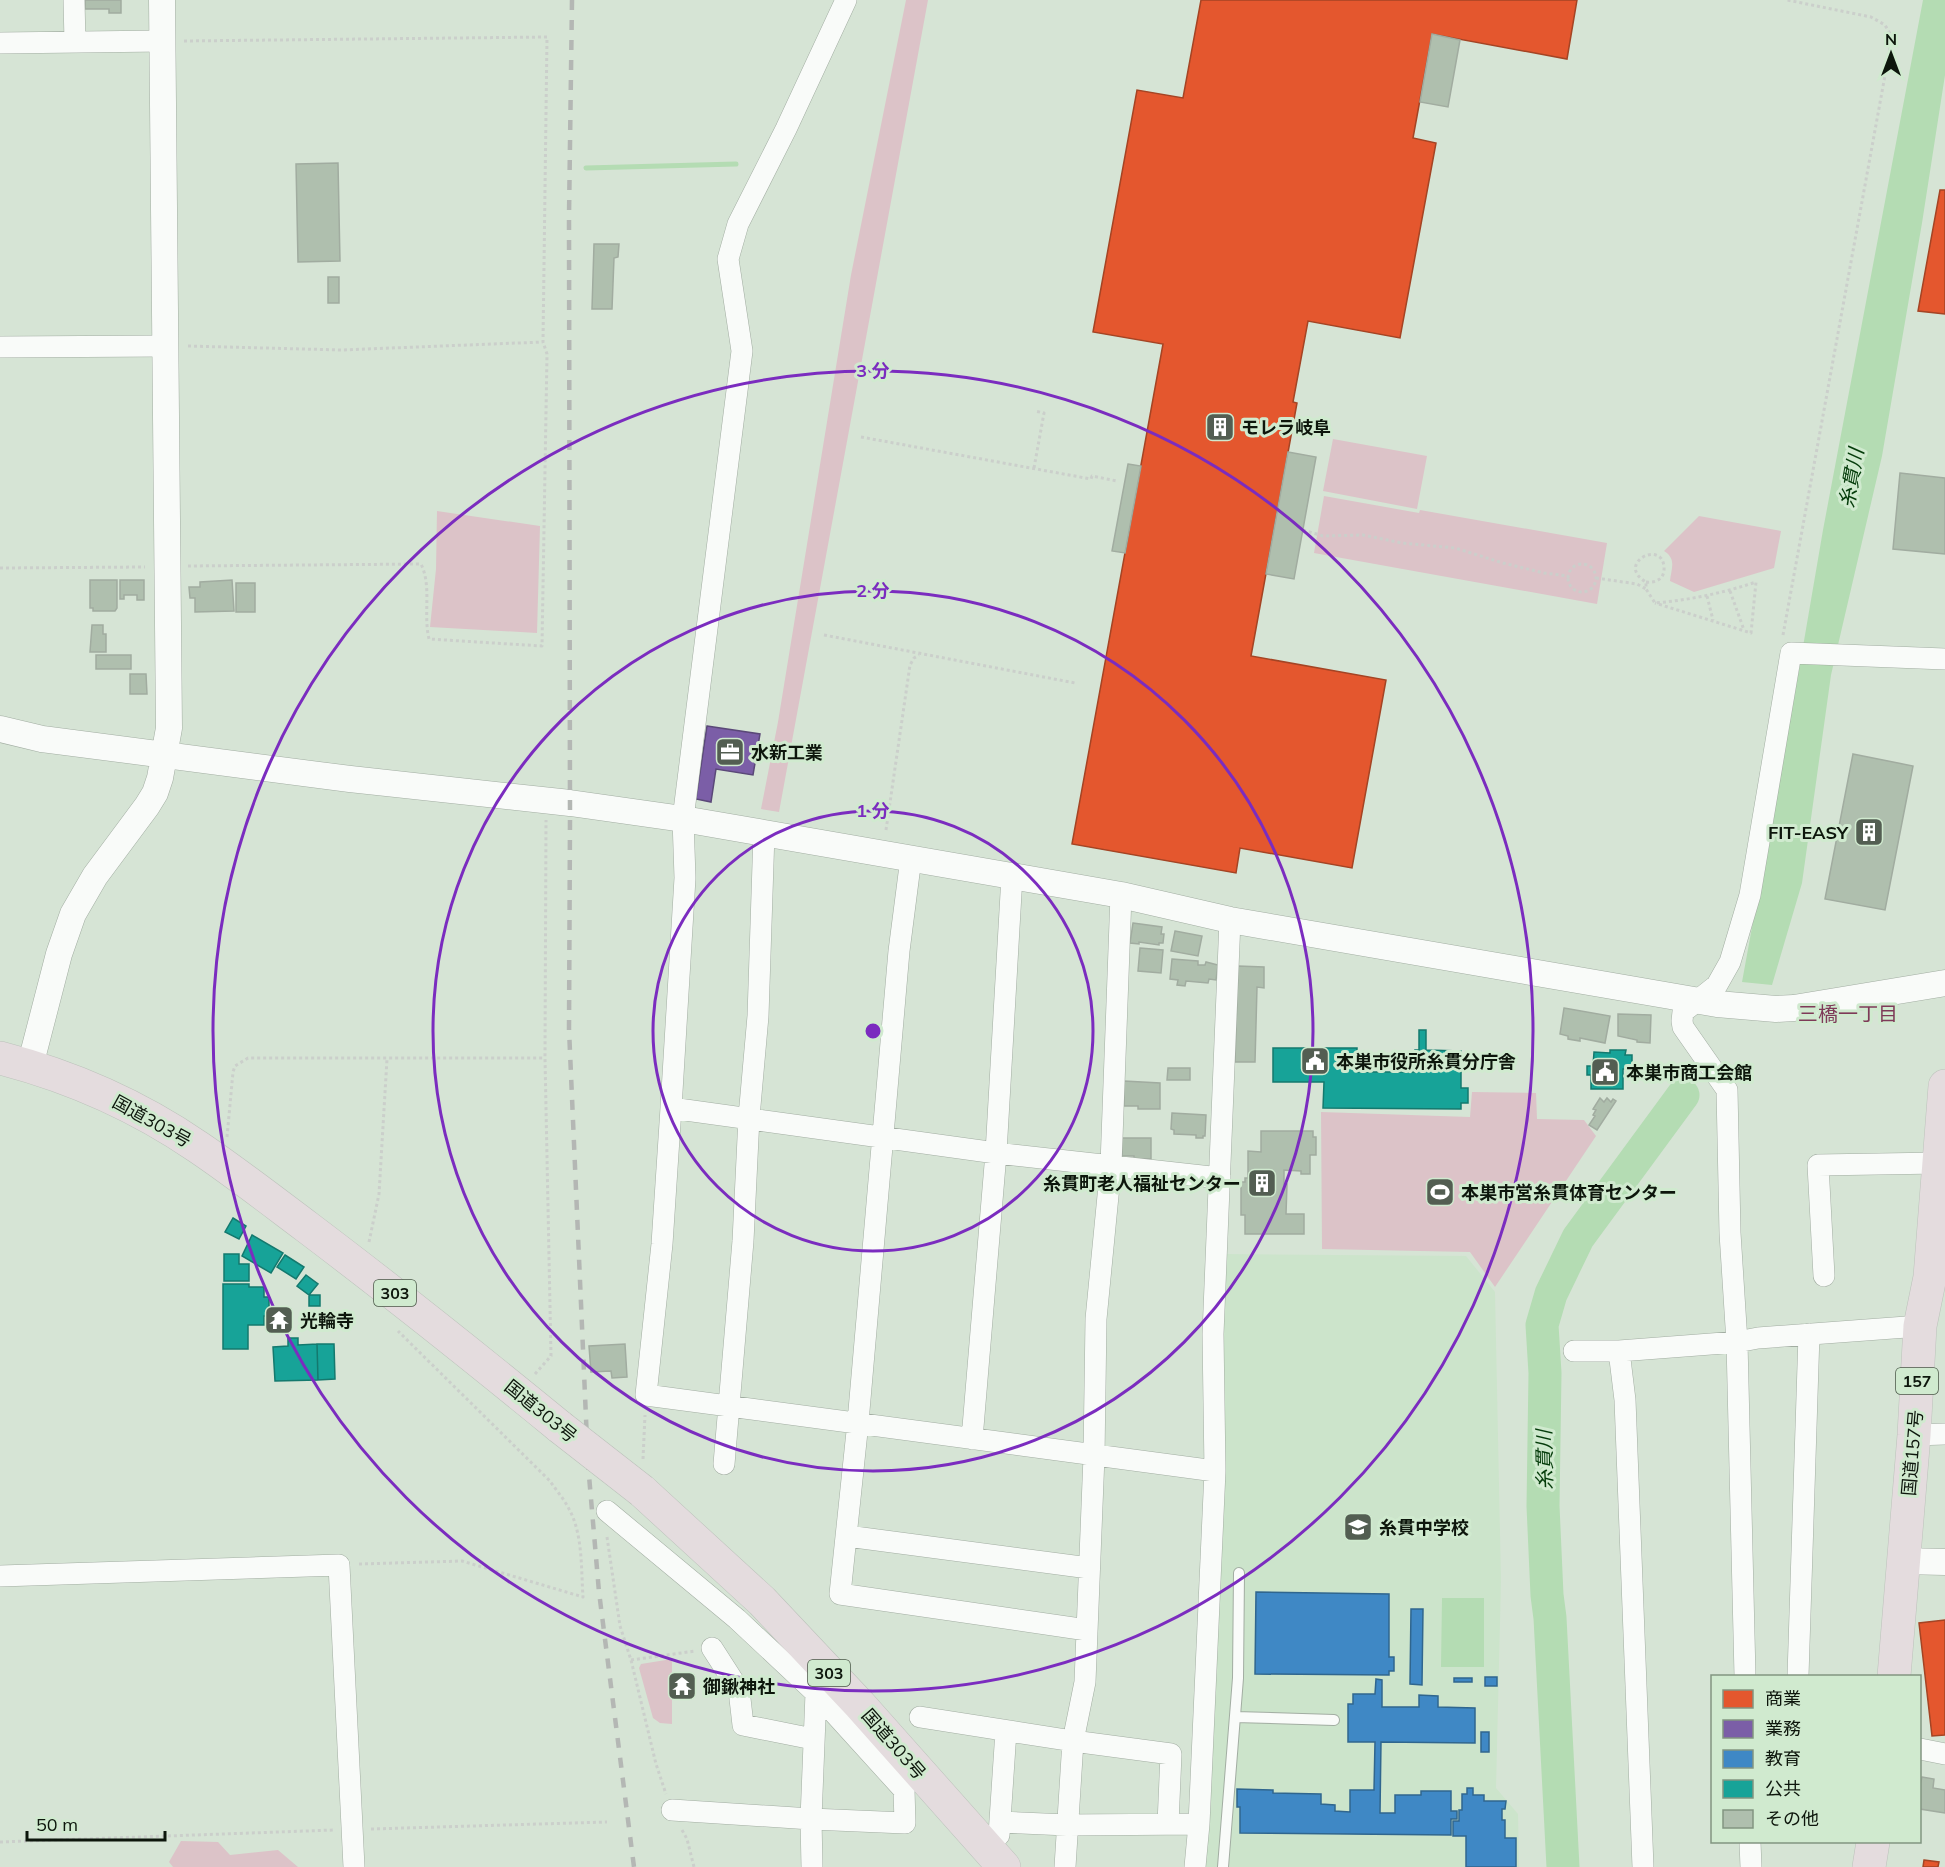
<svg xmlns="http://www.w3.org/2000/svg" width="1945" height="1867" viewBox="0 0 1945 1867" font-family="Mulish,'Noto Sans JP',sans-serif">
  <style>
    .built { fill: #cce4cb }
    .green { fill: #dcc3c8 }
    .water { fill: #b4dcb3 }
    .shops { fill: #e4572e; stroke: #a44424; stroke-width: 1.5 }
    .offices { fill: #7b5ea7; stroke: #5a4878; stroke-width: 1.5 }
    .schools { fill: #3f88c5; stroke: #30668e; stroke-width: 1.5 }
    .public { fill: #17a398; stroke: #14796e; stroke-width: 1.5 }
    .lines { fill: none; stroke-linecap: round; stroke-linejoin: round }
    .stream { stroke: #b4dcb3; stroke-width: 5 }
    .river { stroke: #b4dcb3; stroke-width: 33 }
    .building { fill: #afbfae; stroke: #a1aca0; stroke-width: 1.5 }
    .service-casing { stroke: #a2ada2; stroke-width: 12 }
    .minor-casing { stroke: #a2ada2; stroke-width: 22 }
    .tertiary-casing { stroke: #a2ada2; stroke-width: 27 }
    .trunk-casing { stroke: #bcc2bb; stroke-width: 34 }
    .path { stroke: #cbcfcb; stroke-width: 3; stroke-dasharray: 3 3; stroke-linecap: butt }
    .service { stroke: #f9fbf9; stroke-width: 10 }
    .minor { stroke: #f9fbf9; stroke-width: 21 }
    .tertiary { stroke: #f9fbf9; stroke-width: 26 }
    .trunk { stroke: #e4dcde; stroke-width: 33 }
    .rail { stroke: #b4b7b4; stroke-width: 4.5; stroke-dasharray: 10 10; stroke-linecap: butt }
    .trunk-bridge-casing { stroke: #bcc2bb; stroke-width: 34; stroke-linecap: butt }
    .trunk-bridge { stroke: #e4dcde; stroke-width: 33 }
    .ring { fill: none; stroke: #7b2cbf; stroke-width: 3 }
    .labels { text-anchor: middle; dominant-baseline: central; stroke-width: 6; stroke-linejoin: round; paint-order: stroke }
    .shield { fill: #d0eacf; stroke: #485646; stroke-width: 1.5 }
    .shield-label { font-size: 16px; font-weight: bold; fill: #0d160c }
    .poi-label { font-size: 18px; font-weight: bold; fill: #0d160c; stroke: #d0eacf; text-anchor: start }
    .street-label { font-size: 18px; fill: #0d160c; stroke: #d0eacf }
    .water-label { font-size: 20px; font-style: italic; fill: #043c0a; stroke: #d0eacf }
    .neighbourhood-label { font-size: 20px; fill: #7e3a58; stroke: #d0eacf }
    .centre { fill: #7b2cbf; stroke: #d0eacf; stroke-width: 3 }
    .ring-label { font-size: 18px; text-anchor: middle; font-weight: bold; fill: #7b2cbf; stroke: #d0eacf; stroke-width: 6; stroke-linejoin: round; paint-order: stroke }
  </style>
  <rect width="100%" height="100%" fill="#d6e4d5"/>
  <path class="built" d="M1220,1254L1466,1256L1495,1292L1501,1581L1496,1788L1518,1814L1519,1867H1199Z"/>
  <path class="green" d="M906,0H928L779,812L761,809L778,722L851,275Z
    M1333,439L1427,456L1417,509L1323,491Z
    M1324,496L1419,513L1420,510L1607,543L1597,604L1314,553Z
    M437,511L540,526L537,633L430,627L436,569Z
    M1699,516L1781,531L1774,568L1694,592L1670,581C1671,569 1677,559 1664,551Z
    M1472,1092L1536,1093L1537,1119L1584,1120L1596,1136L1495,1287L1470,1252L1322,1249L1321,1112L1470,1117Z
    M672,1659V1724L660,1723L653,1718L639,1668L641,1664Z
    M181,1841L218,1842L230,1855L278,1850L298,1867H173L169,1862Z"/>
  <path class="water" d="M1923,0H1945V75L1922,223L1882,456L1831,675L1802,883L1772,985L1742,982L1799,670L1823,530Z
    M1442,1598H1484V1667H1441Z"/>
  <path class="shops" d="M1201,0H1577L1567,59L1432,34L1413,138L1436,143L1400,338L1308,321L1293,402L1297,403L1251,656L1386,680L1352,868L1240,848L1236,873L1072,844L1163,344L1093,332L1137,90L1183,98Z
    M1940,190H1945V314L1918,311Z
    M1945,1620V1735L1932,1736L1919,1623Z
    M1924,1860L1939,1862L1938,1867H1923Z"/>
  <path class="offices" d="M707,726L760,734L753,775L716,769L711,802L696,799Z"/>
  <path class="schools" d="M1256,1592L1389,1594V1657H1394V1671H1389V1675L1255,1674Z
    M1411,1609H1423L1422,1685L1410,1684Z
    M1485,1677H1497V1686H1485Z
    M1454,1678H1472V1682H1454Z
    M1376,1679L1382,1680V1707H1419V1695L1438,1696V1707L1475,1708V1743L1381,1742L1380,1813H1395V1795H1421V1791H1451V1811H1457V1819H1451V1835L1240,1833V1807H1237V1789L1273,1790V1793L1321,1794V1804L1335,1805V1811L1350,1812V1790H1374L1375,1742H1348V1704H1353V1694H1375Z
    M1481,1732H1489V1752H1481Z
    M1467,1788H1473V1795H1484V1801H1506L1505,1809H1502V1820H1505V1838H1516V1867H1466V1836H1453V1821H1459V1810H1462V1794H1467Z"/>
  <path class="public" d="M1419,1030H1426V1050L1461,1051V1088H1468V1103H1461V1109L1323,1108L1324,1082H1273V1048H1357V1072H1415V1050H1419Z
    M1610,1050H1626L1625,1055H1632V1069H1623V1089H1591V1075H1587V1066H1593L1594,1052L1610,1053Z
    M233,1218L246,1226L239,1239L225,1232Z
    M252,1235L283,1253L271,1273L242,1256Z
    M224,1254H239V1264H249V1281H224Z
    M285,1255L304,1267L296,1279L277,1267Z
    M306,1275L318,1284L309,1295L297,1286Z
    M223,1284H249V1287H264V1297H269V1316H264V1325H248V1349H223Z
    M309,1295H320V1306H309Z
    M288,1338H298V1345L317,1344L318,1380L275,1381L273,1347L288,1346Z
    M317,1344H334L335,1379L318,1380Z"/>
  <g class="lines">
    <path class="stream" d="M586,168L736,164"/>
    <path class="river" d="M1563,1867L1550,1618L1547,1595L1543,1506L1545,1373L1542,1325L1551,1294L1578,1238L1683,1095"/>
  </g>
  <path class="building" d="M85,0H121V13H109V9H85Z
    M1432,34L1460,40L1448,107L1420,102Z
    M338,163L340,261L298,262L296,164Z
    M594,244H619L618,257L614,258L612,309H592Z
    M328,277H339V303H328Z
    M1288,452L1316,457L1294,579L1266,574Z
    M1128,464L1141,466L1125,553L1112,551Z
    M1900,473L1945,478V554L1893,549Z
    M90,580H117V608L115,611H93V608H90Z
    M120,580H144V600H137V595H124V599H120Z
    M232,580L234,611L195,612V598H190L189,587H200V582Z
    M236,583H255V612H236Z
    M92,625H103V634H106V652H90Z
    M96,655H131V669H96Z
    M130,674H146L147,694H130Z
    M1853,754L1913,766L1885,910L1825,899Z
    M1133,923L1162,927L1161,934H1164L1163,943H1159V945L1139,942V944L1130,943Z
    M1175,931L1202,936L1198,956L1171,951Z
    M1140,948L1163,950L1161,973L1138,971Z
    M1172,959L1198,961V965H1205L1206,962L1218,965L1216,980L1209,979L1208,983L1186,981L1185,986L1177,985L1178,980L1170,979Z
    M1238,966L1264,967V988L1257,987L1255,1062H1235Z
    M1564,1008L1610,1016L1605,1043L1580,1038V1041L1568,1039V1036L1560,1034Z
    M1618,1014L1651,1015L1650,1043L1637,1042V1040L1618,1036Z
    M1168,1068H1190V1080H1167Z
    M1124,1081L1160,1083V1109H1138V1106H1124Z
    M1600,1098L1604,1102L1607,1098L1611,1102L1613,1099L1616,1101L1597,1130L1589,1125L1595,1116L1593,1115L1596,1110L1593,1109Z
    M1172,1113L1206,1115L1205,1136H1203V1138H1196V1135L1174,1134V1130L1171,1129Z
    M1261,1131H1313V1137H1316V1155H1310V1174H1301V1171L1284,1170V1184H1287L1286,1214H1304V1234H1245V1215H1241V1182H1245V1178H1248V1151L1261,1152Z
    M1122,1138H1151V1159H1134V1156H1122Z
    M625,1344L627,1377L612,1378L611,1371L591,1372L589,1346Z
    M1922,1777L1934,1779L1933,1788L1945,1790V1813L1920,1809V1785Z"/>
  <g class="lines">
    <g class="service-casing">
      <path id="service" d="M1235,1717L1334,1720
        M1223,1867L1238,1678L1239,1573"/>
    </g>
    <g class="minor-casing">
      <path id="minor" d="M74,0L75,42
        M0,43L163,41
        M0,347L166,346
        M911,858L899,951L858,1422L840,1594L1087,1630
        M671,1108L685,878L683,819L742,351L728,259L738,224L786,129L846,0
        M1824,1276L1818,1165L1939,1163
        M1574,1351H1619L1737,1342L1758,1338L1920,1326
        M1619,1351L1625,1400L1643,1867
        M1914,1435L1945,1434
        M972,1439L996,1153L1012,876
        M724,1464L743,1241L749,1117L758,1016L764,833
        M1215,1471L646,1395L662,1244L671,1108L996,1153L1220,1178
        M607,1511L737,1619L816,1693L904,1790L905,1823L811,1819L672,1810
        M847,1536L1089,1568
        M0,1576L339,1565L354,1867
        M712,1648L739,1690L743,1725L813,1739
        M1745,1676L1737,1342L1730,1233L1727,1090L1683,1027L1682,1021L1683,1012L1717,985L1730,962L1750,895L1791,653L1945,659
        M1798,1676L1809,1334
        M920,1717L1073,1741L1171,1754L1168,1824
        M1920,1749L1945,1754
        M1000,1822L1067,1825L1199,1824
        M999,1835L1006,1731
        M1750,1842L1751,1867
        M812,1867L811,1819L816,1693
        M1065,1867L1073,1741L1085,1682L1094,1456L1096,1319L1111,1165L1121,895
        M1195,1867L1199,1824L1215,1471L1213,1334L1230,920"/>
    </g>
    <g class="tertiary-casing">
      <path id="tertiary" d="M0,729L42,739L350,779L570,803L683,819L1121,895L1230,920L1717,1004L1776,1009L1794,1008L1945,983
        M30,1066L59,954L73,914L95,876L147,806L155,793L160,778L169,728L162,0
        M1902,1561L1945,1562"/>
    </g>
    <g class="trunk-casing">
      <path id="trunk" d="M0,1058C70,1076 138,1106 198,1147C235,1172 271,1200 307,1227C393,1292 477,1359 560,1427
        M642,1491L762,1601L860,1705L1004,1867
        M1894,1676L1914,1435L1920,1326L1930,1277L1945,1086
        M1869,1867L1873,1842"/>
    </g>
    <path class="path" d="M184,41L547,37L543,342L547,354L542,646L429,639C423,614 432,586 421,564L188,566
      M188,346L341,350L543,342
      M861,437L1091,479L1092,476L1117,481
      M1034,468L1044,413L1035,411
      M1303,530L1323,536L1363,535L1402,543L1455,548L1503,563L1544,573L1568,576
      M1568 578a14 14 0 1 1 28 0a14 14 0 1 1-28 0Z
      M0,568L145,567
      M1596,578L1637,584L1646,589
      M1646,582C1656,583 1665,579 1664,567C1662,539 1615,564 1646,582V589L1655,603C1690,600 1723,593 1756,582L1751,633L1655,603
      M1730,591L1744,630
      M1707,596L1713,620
      M824,635L1075,683
      M1783,635L1892,37L1885,25L1871,17L1787,0
      M886,830L910,665L914,658L919,655
      M227,1137L233,1072L235,1066L248,1058H545
      M369,1242L379,1194L387,1059
      M535,1374L551,1356L545,1058L546,820
      M643,1459L645,1415
      M607,1537L620,1626L631,1660L656,1764L666,1794
      M359,1564L462,1561L583,1597C581,1569 583,1534 569,1509C564,1499 556,1490 550,1481L398,1331
      M631,1660L695,1651
      M371,1829L607,1822
      M682,1830L687,1839L694,1867
      M0,1842L334,1830"/>
    <use href="#service" class="service"/>
    <use href="#minor" class="minor"/>
    <use href="#tertiary" class="tertiary"/>
    <use href="#trunk" class="trunk"/>
    <path class="rail" d="M572,0L569,216L570,818L569,1029L588,1464L599,1592L634,1867"/>
    <g class="trunk-bridge-casing">
      <path id="trunk-bridge" d="M560,1427L642,1491"/>
    </g>
    <use href="#trunk-bridge" class="trunk-bridge"/>
  </g>
  <g class="ring">
    <circle cx="873" cy="1031" r="220"/>
    <circle cx="873" cy="1031" r="440"/>
    <circle cx="873" cy="1031" r="660"/>
  </g>
  <defs>
    <g id="building-square" transform="scale(1.5)"><rect x="-9" y="-9" width="18" height="18" rx="4" fill="#535e52" stroke="#d0eacf"/><path d="M-4-6H4V6H1V3H-1V6H-4ZM-2.5-4.3h1.7v1.8h-1.7ZM.8-4.3h1.7v1.8H.8ZM-2.5-1h1.7V.8h-1.7ZM.8-1h1.7V.8H.8Z" fill="#fff"/></g>
    <g id="office-square" transform="scale(1.5)"><rect x="-9" y="-9" width="18" height="18" rx="4" fill="#535e52" stroke="#d0eacf"/><path d="M-6-3h4V-5.5h4V-3h4V5H-6ZM-1-4.5V-3h2v-1.5ZM-6 0V1H6V0Z" fill="#fff"/></g>
    <g id="civic-square" transform="scale(1.5)"><rect x="-9" y="-9" width="18" height="18" rx="4" fill="#535e52" stroke="#d0eacf"/><path d="M-.6-6.5H3V-4.5H.6V-3L4-1V1h2V6H-6V1h2V-1L-.6-3ZM-1.2 2.5V6h2.4V2.5Z" fill="#fff"/></g>
    <g id="stadium-square" transform="scale(1.5)"><rect x="-9" y="-9" width="18" height="18" rx="4" fill="#535e52" stroke="#d0eacf"/><path d="M0-5a6.5 5 0 1 0 0 10a6.5 5 0 1 0 0-10ZM-3.5-1.8h7v3.6h-7Z" fill="#fff"/></g>
    <g id="temple-square" transform="scale(1.5)"><rect x="-9" y="-9" width="18" height="18" rx="4" fill="#535e52" stroke="#d0eacf"/><path d="M0-6L5-2H3V0L6.5 2.5H4V6H1.5V3h-3V6H-4V2.5H-6.5L-3 0V-2H-5Z" fill="#fff"/></g>
    <g id="school-square" transform="scale(1.5)"><rect x="-9" y="-9" width="18" height="18" rx="4" fill="#535e52" stroke="#d0eacf"/><path d="M0-5L7-2L0 1L-7-2ZM-4 1L0 2.5L4 1V4Q0 6-4 4Z" fill="#fff"/></g>
  </defs>
  <g fill-rule="evenodd">
    <use href="#building-square" x="1220" y="427"/>
    <use href="#office-square" x="730" y="752"/>
    <use href="#building-square" x="1869" y="832"/>
    <use href="#civic-square" x="1315" y="1061"/>
    <use href="#civic-square" x="1605" y="1072"/>
    <use href="#building-square" x="1262" y="1183"/>
    <use href="#stadium-square" x="1440" y="1192"/>
    <use href="#temple-square" x="279" y="1320"/>
    <use href="#school-square" x="1358" y="1527"/>
    <use href="#temple-square" x="682" y="1686"/>
  </g>
  <g class="labels">
    <g class="shield">
      <rect x="374" y="1280" width="42" height="26" rx="4.5"/>
      <rect x="1896" y="1368" width="42" height="26" rx="4.5"/>
      <rect x="808" y="1660" width="42" height="26" rx="4.5"/>
    </g>
    <g class="shield-label">
      <text x="395" y="1293">303</text>
      <text x="1917" y="1381">157</text>
      <text x="829" y="1673">303</text>
    </g>
    <g class="poi-label">
      <text x="1241" y="427">モレラ岐阜</text>
      <text x="751" y="752">水新工業</text>
      <text x="1848" y="832" text-anchor="end">FIT-EASY</text>
      <text x="1336" y="1061">本巣市役所糸貫分庁舎</text>
      <text x="1626" y="1072">本巣市商工会館</text>
      <text x="1241" y="1183" text-anchor="end">糸貫町老人福祉センター</text>
      <text x="1461" y="1192">本巣市営糸貫体育センター</text>
      <text x="300" y="1320">光輪寺</text>
      <text x="1379" y="1527">糸貫中学校</text>
      <text x="703" y="1686">御鍬神社</text>
    </g>
    <g class="street-label">
      <text transform="translate(152 1121) rotate(29)">国道303号</text>
      <text transform="translate(541 1411) rotate(39)">国道303号</text>
      <text transform="translate(1912 1453) rotate(-85)">国道157号</text>
      <text transform="translate(894 1744) rotate(49)">国道303号</text>
    </g>
    <g class="water-label">
      <text transform="translate(1851 478) rotate(-80)">糸貫川</text>
      <text transform="translate(1544 1460) rotate(-91)">糸貫川</text>
    </g>
    <g class="neighbourhood-label">
      <text x="1848" y="1013">三橋一丁目</text>
    </g>
  </g>
  <circle cx="873" cy="1031" r="9" class="centre"/>
  <g class="ring-label">
    <text x="873" y="377">3 分</text>
    <text x="873" y="597">2 分</text>
    <text x="873" y="817">1 分</text>
  </g>
  <rect x="1711" y="1675" width="210" height="168" fill="#d0eacf" stroke="#829581" stroke-width="1.5"/>
  <rect x="1723" y="1690" width="30" height="18" fill="#e4572e" stroke="#829581" stroke-width="1.5"/>
  <text x="1765" y="1705" font-size="18" fill="#0d160c">商業</text>
  <rect x="1723" y="1720" width="30" height="18" fill="#7b5ea7" stroke="#829581" stroke-width="1.5"/>
  <text x="1765" y="1735" font-size="18" fill="#0d160c">業務</text>
  <rect x="1723" y="1750" width="30" height="18" fill="#3f88c5" stroke="#829581" stroke-width="1.5"/>
  <text x="1765" y="1765" font-size="18" fill="#0d160c">教育</text>
  <rect x="1723" y="1780" width="30" height="18" fill="#17a398" stroke="#829581" stroke-width="1.5"/>
  <text x="1765" y="1795" font-size="18" fill="#0d160c">公共</text>
  <rect x="1723" y="1810" width="30" height="18" fill="#afbfae" stroke="#829581" stroke-width="1.5"/>
  <text x="1765" y="1825" font-size="18" fill="#0d160c">その他</text>
  <g transform="translate(1891 54)" stroke="#d0eacf" stroke-width="4.5" paint-order="stroke">
  <path d="M0-4.5L10 22L0 15L-10 22Z" fill="#0d160c"/>
  <text y="-9" font-size="16" font-weight="bold" text-anchor="middle" fill="#0d160c">N</text>
  </g>
  <path d="M27 1831v9h138v-9" fill="none" stroke="#0d160c" stroke-width="3"/>
  <text x="36" y="1831" font-size="18" fill="#0d160c" stroke="#d0eacf" stroke-width="4.5" paint-order="stroke">50 m</text>
</svg>
